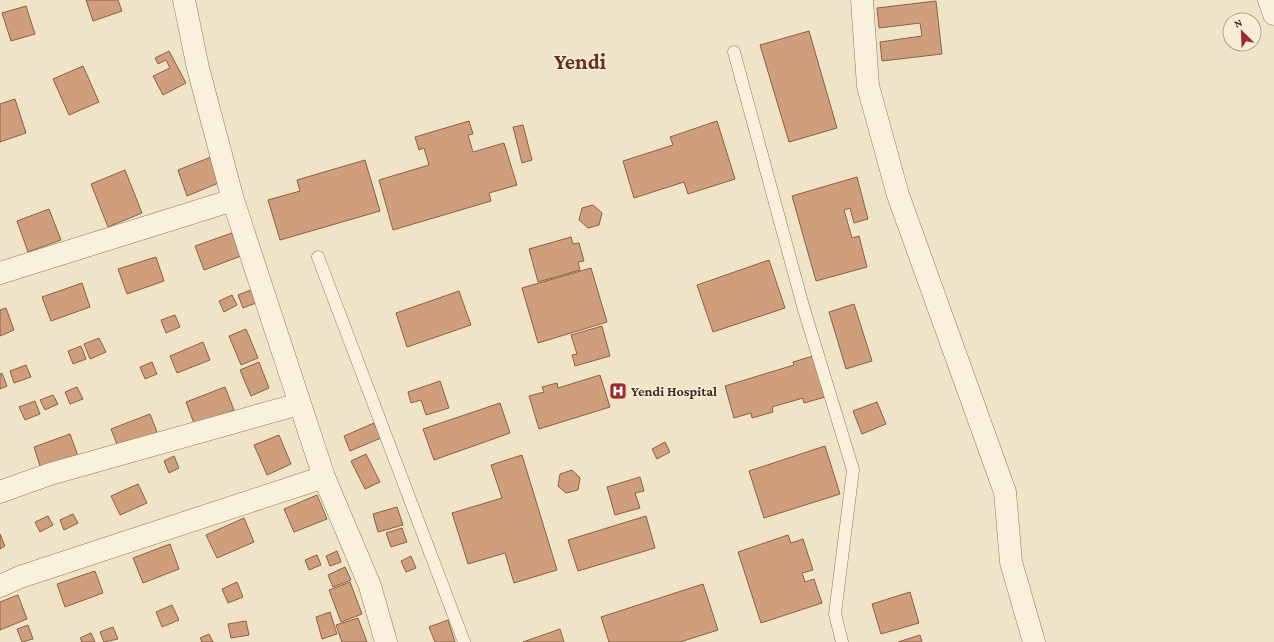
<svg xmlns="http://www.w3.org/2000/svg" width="1274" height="642" viewBox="0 0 1274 642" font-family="'Crimson Pro',serif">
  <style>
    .building { fill: #cf9f7d; stroke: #8d5f41 }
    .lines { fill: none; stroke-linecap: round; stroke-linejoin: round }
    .service-casing { stroke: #8d765c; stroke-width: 13 }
    .minor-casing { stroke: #8d765c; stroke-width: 23 }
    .service { stroke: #faf1dc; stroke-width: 12 }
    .minor { stroke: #faf1dc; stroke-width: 22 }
    .labels { text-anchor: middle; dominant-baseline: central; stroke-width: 3; stroke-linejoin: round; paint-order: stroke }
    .poi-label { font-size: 14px; font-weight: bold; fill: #3d2e20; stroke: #f7eed8; text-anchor: start }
    .town-label { font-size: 22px; font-weight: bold; fill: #6b2e1e; stroke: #f7eed8 }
  </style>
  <rect width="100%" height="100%" fill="#f0e4c8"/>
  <path class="building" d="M86,0H118L122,11L93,21Z
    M936,1L942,54L882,61L880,42L922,36L920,23L879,28L877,8Z
    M26,6L35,34L11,41L2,13Z
    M809,31L837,128L789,142L760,45Z
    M169,51L186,83L163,95L153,76L170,68L166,60L158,64L155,58Z
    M83,66L99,102L69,115L53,79Z
    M15,99L26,133L0,142V104Z
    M469,121L473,134L468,135L473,152L504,143L517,185L489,193L491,201L393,230L379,180L429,165L424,148L419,150L415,137Z
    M717,121L735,179L688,194L684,182L634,198L623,161L673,145L670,137Z
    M523,125L532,160L522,163L513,127Z
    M211,157L221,182L187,196L178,170Z
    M365,160L380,211L280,240L268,200L300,191L297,180Z
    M125,170L142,213L108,227L91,184Z
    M857,177L868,219L854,223L850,208L844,210L852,238L859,236L867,267L816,281L792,196Z
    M593,205L602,213L599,225L588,228L579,220L582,208Z
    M49,209L61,240L28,252L17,221Z
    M232,233L241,256L204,270L195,246Z
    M571,237L573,244L579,243L584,261L578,262L580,270L538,282L529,249Z
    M156,257L164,281L127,294L118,269Z
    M769,260L785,308L713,332L697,285Z
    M591,268L607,322L538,343L522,288Z
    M82,283L90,307L51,321L42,297Z
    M251,290L256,303L243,308L238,295Z
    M459,291L471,325L407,347L396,313Z
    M232,295L237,305L224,312L219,301Z
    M854,304L872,361L846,369L829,312Z
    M6,308L14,330L0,336V310Z
    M175,315L180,327L166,333L161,320Z
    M602,326L610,356L575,366L572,355L577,354L571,335Z
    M246,329L258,358L241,365L229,336Z
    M99,338L106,352L90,359L84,344Z
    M203,342L210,360L177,373L170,356Z
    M81,346L86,359L73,364L68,351Z
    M813,356L825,397L804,403L803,398L772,407L773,412L752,418L751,413L734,418L725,386L794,365L793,362Z
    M152,362L157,374L145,379L140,367Z
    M259,362L269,388L251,396L240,370Z
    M26,365L31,377L14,383L10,371Z
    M2,373L7,386L0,389V374Z
    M600,375L610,407L539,429L529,396L544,392L542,387L557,383L558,388Z
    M440,381L449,408L426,415L421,400L411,403L408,392Z
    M77,387L83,399L70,404L65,392Z
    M225,387L234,410L195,426L186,402Z
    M53,395L58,404L45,410L40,400Z
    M35,401L40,414L25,420L19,407Z
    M877,402L886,424L862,434L853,411Z
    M500,403L510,433L434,460L423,429Z
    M150,414L159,437L120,452L111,429Z
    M374,423L381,438L350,451L344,436Z
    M70,434L78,456L41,469L34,447Z
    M279,435L291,464L267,475L254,445Z
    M665,442L670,452L657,459L652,449Z
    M825,446L840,494L764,518L749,471Z
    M366,454L380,482L365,489L351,461Z
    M522,455L557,570L514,583L505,553L468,564L452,513L502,498L491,465Z
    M174,456L179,468L169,473L164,461Z
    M572,470L580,478L578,490L566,493L558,486L560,474Z
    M640,477L644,491L635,493L640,508L615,515L607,487Z
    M138,484L147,503L120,515L111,496Z
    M317,495L327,519L294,532L284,509Z
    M397,507L403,525L378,532L373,514Z
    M73,514L78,523L64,530L60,520Z
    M48,516L53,525L40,532L35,522Z
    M646,516L655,548L578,571L568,540Z
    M244,518L254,542L217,558L206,535Z
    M402,528L407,542L391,547L386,533Z
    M0,534L5,546L0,549Z
    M788,535L791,543L803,539L813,570L802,573L805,582L814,579L822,603L761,623L738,552Z
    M170,544L179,569L143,583L133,558Z
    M337,551L341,562L330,566L326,556Z
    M317,555L321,565L309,570L305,560Z
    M411,556L416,568L406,572L401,561Z
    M345,567L351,580L333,587L328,575Z
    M95,571L103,593L65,607L57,584Z
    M237,582L243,597L228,603L222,589Z
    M350,582L362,614L341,622L329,590Z
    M703,584L718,630L680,642H609L601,617Z
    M910,592L919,623L881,634L872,604Z
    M18,595L27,619L0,630V602Z
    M172,605L179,620L162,627L156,612Z
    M330,612L337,634L322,639L316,617Z
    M358,618L367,642H342L336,625Z
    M448,620L455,642H435L429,627Z
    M246,621L249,635L231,638L228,624Z
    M28,625L33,639L22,642L17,629Z
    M113,627L118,639L104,642L100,632Z
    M560,629L564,642H523Z
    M91,633L95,642H82L80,638Z
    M209,634L213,642H202L200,638Z
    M920,635L922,642H898Z"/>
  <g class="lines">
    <g class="service-casing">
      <path id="service" d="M734,52L803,306L853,470L835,614L842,642
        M318,257L464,642"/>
    </g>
    <g class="minor-casing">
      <path id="minor" d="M184,0L198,68L233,200L324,477L370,586L386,642
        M862,0L868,86L898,195L1005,492L1011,562L1034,642
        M1269,0L1274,14
        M0,273L233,200
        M0,492L50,474L299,404
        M0,586L20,577L324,477"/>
    </g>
    <use href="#service" class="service"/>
    <use href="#minor" class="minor"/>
  </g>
  <defs>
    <g id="hospital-square" transform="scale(0.9)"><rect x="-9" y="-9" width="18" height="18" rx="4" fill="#9e2a2b" stroke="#f7eed8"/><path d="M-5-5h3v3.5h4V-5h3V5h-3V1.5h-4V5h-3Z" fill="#fff"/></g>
  </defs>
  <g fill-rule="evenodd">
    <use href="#hospital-square" x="618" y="391"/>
  </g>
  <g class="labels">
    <g class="poi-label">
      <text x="631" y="391">Yendi Hospital</text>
    </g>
    <g class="town-label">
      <text x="580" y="61">Yendi</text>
    </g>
  </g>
  <g transform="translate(1242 32) rotate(336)"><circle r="19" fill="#f7eed8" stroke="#ada18e"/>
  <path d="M0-3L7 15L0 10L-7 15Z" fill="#9e2a2b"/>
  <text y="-6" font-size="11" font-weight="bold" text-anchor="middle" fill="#3d2e20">N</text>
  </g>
</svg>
